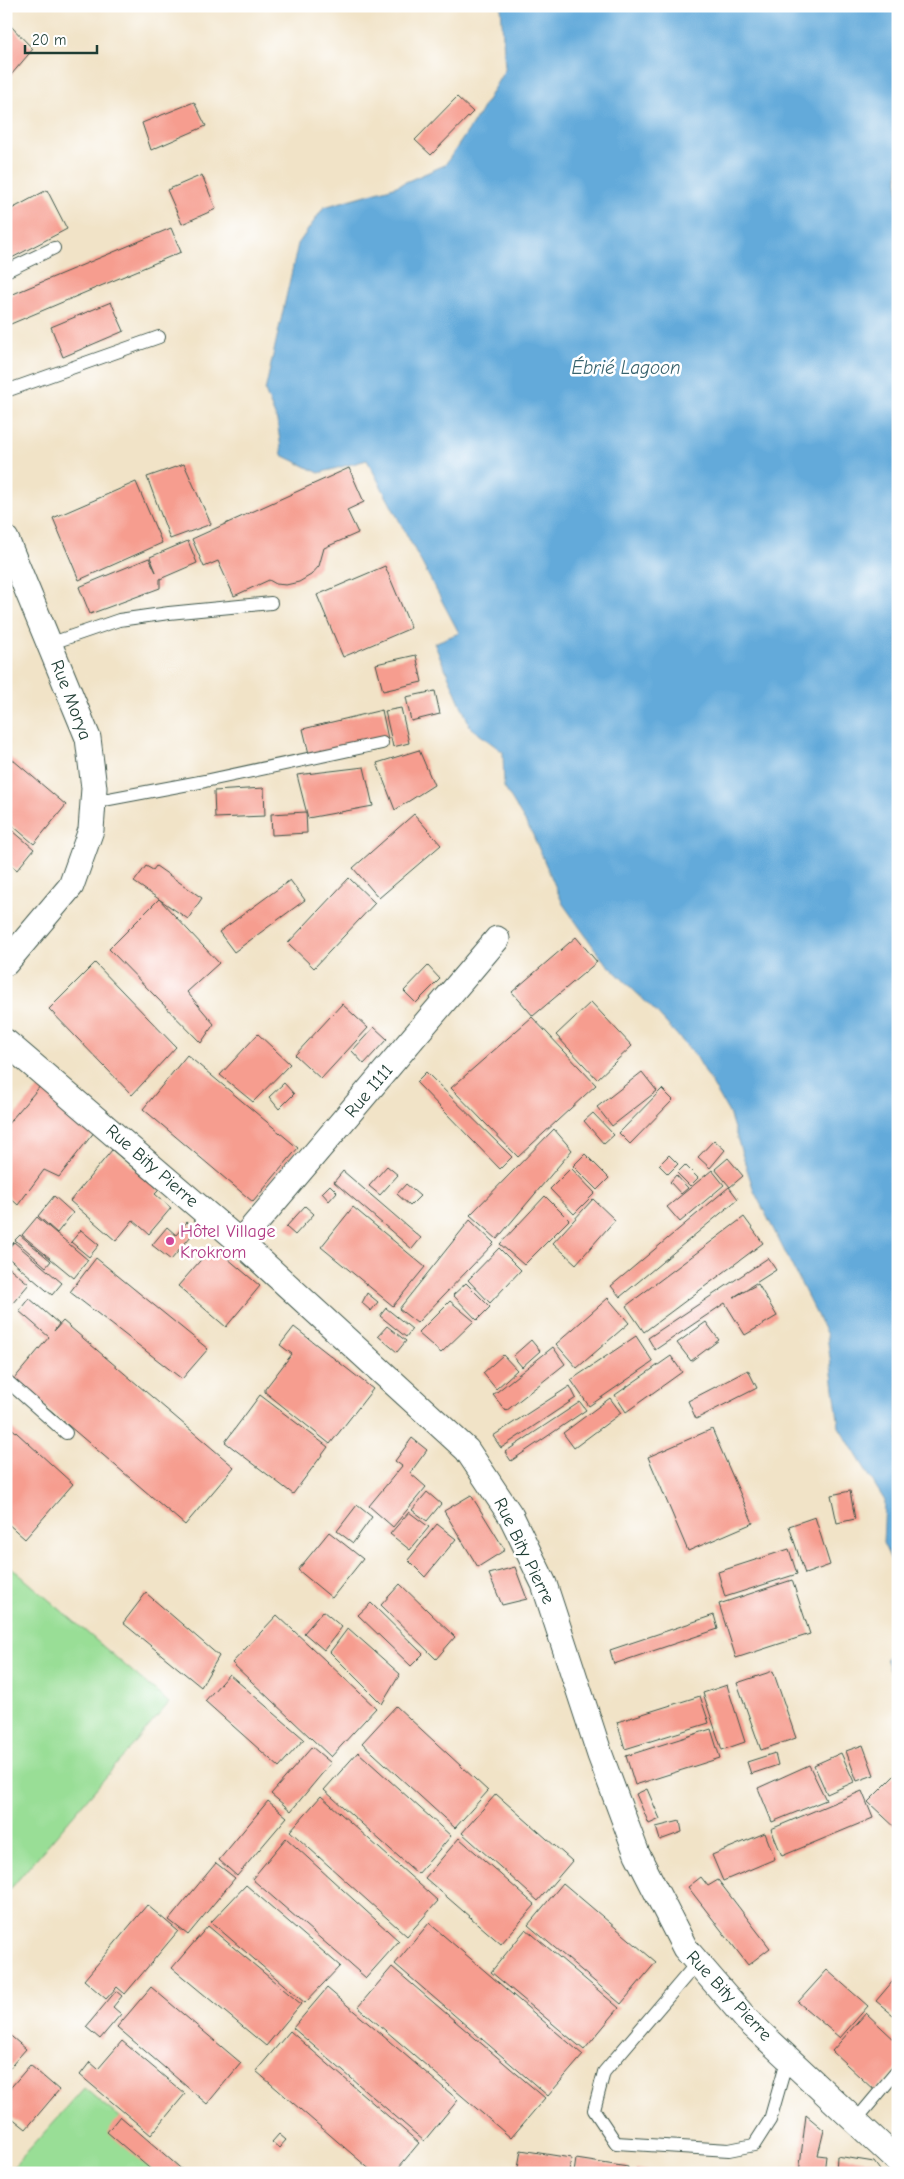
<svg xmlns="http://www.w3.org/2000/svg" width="904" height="2179" viewBox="0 0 904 2179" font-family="'Comic Neue',sans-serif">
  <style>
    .green { fill: #99de96; stroke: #5c8e65 }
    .water { fill: #64aada; stroke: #427487 }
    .building { fill: #f69d8f }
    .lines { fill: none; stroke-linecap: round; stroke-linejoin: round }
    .service-casing { stroke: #3e564a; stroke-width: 14 }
    .minor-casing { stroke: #3e564a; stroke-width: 27 }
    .service { stroke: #fff; stroke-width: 12 }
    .minor { stroke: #fff; stroke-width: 25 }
    .hotel-dot { fill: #d1479c; stroke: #fff; stroke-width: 2 }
    .labels { text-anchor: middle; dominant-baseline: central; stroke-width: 5; stroke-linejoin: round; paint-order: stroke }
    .street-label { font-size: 18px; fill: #1f3d34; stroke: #fff }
    .hotel-label { font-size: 18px; fill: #b23c85; stroke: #fff; text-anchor: start }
    .water-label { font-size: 19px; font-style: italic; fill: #37636e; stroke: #fff }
  </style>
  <rect width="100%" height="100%" fill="#fff"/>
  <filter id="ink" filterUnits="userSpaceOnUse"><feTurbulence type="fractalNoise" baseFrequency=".02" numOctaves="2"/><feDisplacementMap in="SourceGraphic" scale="10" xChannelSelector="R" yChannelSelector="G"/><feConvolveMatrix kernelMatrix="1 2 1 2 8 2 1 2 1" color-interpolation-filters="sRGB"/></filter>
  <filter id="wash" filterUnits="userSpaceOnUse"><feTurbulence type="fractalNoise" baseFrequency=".0096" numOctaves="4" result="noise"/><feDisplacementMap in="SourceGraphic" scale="20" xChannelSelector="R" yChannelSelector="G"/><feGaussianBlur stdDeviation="1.12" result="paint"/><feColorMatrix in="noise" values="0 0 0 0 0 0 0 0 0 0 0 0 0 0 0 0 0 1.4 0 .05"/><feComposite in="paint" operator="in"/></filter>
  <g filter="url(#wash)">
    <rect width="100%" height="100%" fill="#f1e3c7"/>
    <path class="green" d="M6,1563L169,1703L6,1894Z
      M84,2088L186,2173H8Z"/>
    <path class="water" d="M501,6H898V1575L883,1543L885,1501L839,1427L827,1335L754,1191L729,1113L696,1056L656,1012L603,960L563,904L532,833L504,787L503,752L471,728L434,643L459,633L367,460L319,473L282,455L277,421L265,391L298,244L324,207L394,187L445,165L478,116L505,69Z
      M898,1644V1692L886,1659Z"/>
    <g id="blocks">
      <path class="building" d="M6,21L33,49L6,81Z
        M457,97L473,112L431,155L415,140Z
        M194,102L206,126L151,150L142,123Z
        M202,175L216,209L182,224L167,190Z
        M47,190L67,229L6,261V212Z
        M171,228L181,252L6,326V297Z
        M111,302L124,331L63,357L51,327Z
        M184,464L211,524L170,539L147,477Z
        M349,468L364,502L347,510L358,533L324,548L319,566L311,575L299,582L286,585L276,584L269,580L234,596L218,561L204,567L192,539Z
        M136,482L162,543L79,580L53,518Z
        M188,541L197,563L160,579V588L90,614L79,587L149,558L156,572L150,557Z
        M385,566L411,628L343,657L317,595Z
        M416,655L422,682L383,691L376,664Z
        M435,691L440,714L411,721L406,697Z
        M401,708L409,743L393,747L385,711Z
        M382,710L388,739L310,758L303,729Z
        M419,750L434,785L395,810L377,763Z
        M6,754L66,805L34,844L6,820Z
        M364,767L373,806L308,818L297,775Z
        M264,788L265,816L215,818L214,791Z
        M306,812L307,833L272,835L271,814Z
        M414,814L441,845L379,898L353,868Z
        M6,825L34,849L17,870L6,861Z
        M146,866L153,870L156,866L202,898L188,919L134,882Z
        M349,878L375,903L314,968L288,943Z
        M290,880L305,900L234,952L219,932Z
        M159,899L219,963L187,992L214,1024L201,1043L109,949Z
        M576,937L597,962L533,1016L512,992Z
        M95,963L176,1047L132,1095L49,1009Z
        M428,966L440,979L416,1003L404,991Z
        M591,1002L632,1046L597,1079L556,1035Z
        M342,1004L368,1028L321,1079L295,1055Z
        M532,1017L596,1085L518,1157L451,1088Z
        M374,1027L387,1039L364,1064L352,1051Z
        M258,1034L290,1064L253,1102L220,1075Z
        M187,1055L298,1148L253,1202L143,1109Z
        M426,1072L512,1157L500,1169L416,1082Z
        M642,1072L657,1091L612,1126L597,1107Z
        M284,1083L294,1094L279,1109L269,1097Z
        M42,1084L95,1131L59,1177L44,1170L18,1205L6,1194V1126Z
        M662,1089L673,1100L630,1144L619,1133Z
        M593,1113L614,1135L604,1144L584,1121Z
        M554,1129L572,1150L497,1239L470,1215Z
        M714,1140L725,1150L710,1168L698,1157Z
        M112,1150L159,1190L155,1194L171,1208L149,1234L133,1220L116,1241L70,1201Z
        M585,1154L609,1178L597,1190L573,1166Z
        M669,1155L678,1164L668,1174L659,1165Z
        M728,1158L743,1176L730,1187L715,1169Z
        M685,1165L698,1178L690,1186L677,1173Z
        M387,1166L398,1175L380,1195L369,1186Z
        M571,1168L595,1193L574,1214L550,1189Z
        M712,1170L724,1185L680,1222L667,1207Z
        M343,1171L421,1238L412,1249L334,1182Z
        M676,1175L688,1188L681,1194L670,1182Z
        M406,1184L420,1196L410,1206L397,1194Z
        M330,1185L337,1192L329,1201L322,1193Z
        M729,1187L738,1199L620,1297L611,1286Z
        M54,1196L73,1213L57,1233L38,1216Z
        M545,1196L569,1220L524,1265L500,1244Z
        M593,1199L615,1220L576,1264L553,1243Z
        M305,1206L314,1214L295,1235L286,1227Z
        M353,1207L425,1267L393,1306L321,1247Z
        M37,1217L88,1260L74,1278L22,1235Z
        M744,1217L763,1243L644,1332L626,1306Z
        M470,1220L494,1243L417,1323L399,1309Z
        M187,1222L196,1230L171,1260L152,1245L167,1227L176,1235Z
        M81,1230L99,1245L89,1257L71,1242Z
        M20,1235L51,1261L46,1267L15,1240Z
        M14,1242L62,1283L52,1295L6,1256V1251Z
        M213,1246L260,1286L226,1327L178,1286Z
        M499,1248L521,1270L490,1303L468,1280Z
        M96,1258L208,1349L182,1379L70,1292Z
        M768,1258L776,1270L734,1297L758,1284L777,1316L745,1335L725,1303L655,1350L648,1338Z
        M6,1265L29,1284L6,1311Z
        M466,1283L490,1307L477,1320L453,1295Z
        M367,1293L378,1302L371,1311L362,1303Z
        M29,1298L59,1324L54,1331L63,1321L234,1467L185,1525L14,1379L49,1337L19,1311Z
        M608,1298L629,1323L577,1368L556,1344Z
        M450,1301L474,1321L441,1353L418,1333Z
        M386,1308L412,1329L406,1337L380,1316Z
        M706,1322L719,1340L691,1361L677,1343Z
        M387,1326L406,1341L397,1352L378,1336Z
        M294,1327L373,1389L330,1444L265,1392V1389L292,1354L280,1345Z
        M636,1336L653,1362L589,1406L571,1380Z
        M531,1340L540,1351L522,1367L513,1356Z
        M553,1347L565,1364L506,1411L493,1395Z
        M503,1355L517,1370L496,1389L483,1373Z
        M671,1356L682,1372L626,1412L615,1395Z
        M748,1370L757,1388L696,1419L688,1401Z
        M570,1386L576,1398L501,1448L493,1436Z
        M260,1395L328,1447L293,1494L225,1442Z
        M610,1398L621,1413L574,1448L563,1433Z
        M580,1402L586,1410L511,1461L505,1452Z
        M6,1423L73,1484L25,1539L6,1522Z
        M712,1429L753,1523L688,1551L648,1457Z
        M412,1438L427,1450L410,1473L426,1487L393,1527L369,1506L402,1466L395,1461Z
        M850,1491L855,1519L837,1523L831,1495Z
        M427,1492L441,1504L427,1521L412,1510Z
        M471,1495L505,1550L478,1567L444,1511Z
        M357,1505L372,1517L353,1543L337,1531Z
        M409,1512L429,1527L410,1550L390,1534Z
        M815,1517L830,1565L805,1574L789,1526Z
        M437,1524L456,1539L425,1577L408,1560Z
        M329,1532L363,1559L332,1598L298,1570Z
        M789,1549L797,1574L725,1597L718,1572Z
        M515,1567L527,1599L502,1605L489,1574Z
        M792,1580L810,1634L736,1658L719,1604Z
        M400,1584L455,1637L436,1659L381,1605Z
        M146,1593L219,1656L201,1687L123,1623Z
        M371,1603L423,1654L411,1666L358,1615Z
        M323,1611L342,1627L324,1650L304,1633Z
        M277,1615L376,1708L331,1757L232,1663Z
        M714,1615L718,1629L614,1664L610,1650Z
        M348,1628L400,1674L382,1704L330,1652Z
        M773,1671L796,1738L761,1750L737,1683Z
        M229,1674L304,1739L279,1767L205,1701Z
        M727,1685L745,1742L722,1750L703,1693Z
        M700,1696L709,1723L625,1749L617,1722Z
        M396,1706L488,1791L455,1828L362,1743Z
        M711,1729L720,1758L635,1785L626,1756Z
        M863,1745L874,1775L857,1781L846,1751Z
        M312,1747L331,1763L291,1811L271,1794Z
        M358,1752L451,1836L418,1874L324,1790Z
        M775,1753L778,1765L751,1774L747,1762Z
        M841,1753L854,1782L827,1794L814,1765Z
        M809,1765L826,1800L772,1822L758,1788Z
        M898,1772V1830L868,1802Z
        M647,1789L660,1819L649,1824L636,1794Z
        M862,1791L873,1818L782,1856L771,1829Z
        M496,1794L572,1861L538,1901L462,1833Z
        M321,1796L438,1901L407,1936L290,1831Z
        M268,1801L287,1817L237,1876L219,1860Z
        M680,1821L682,1832L660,1840L656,1827Z
        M765,1833L775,1859L723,1881L712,1855Z
        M286,1838L399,1941L366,1978L252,1879Z
        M459,1838L535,1905L501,1944L425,1878Z
        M216,1863L235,1878L188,1935L169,1920Z
        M701,1877L708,1886L718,1880L770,1948L748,1965L688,1887Z
        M563,1883L656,1962L621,2004L528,1925Z
        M246,1885L340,1966L305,2003L211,1922Z
        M147,1905L178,1931L125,1994L117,1987L106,1999L84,1980Z
        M429,1923L583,2055L548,2096L395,1964Z
        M208,1926L301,2004L266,2046L172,1968Z
        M526,1929L619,2008L584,2050L491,1972Z
        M392,1967L545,2098L511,2138L358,2007Z
        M827,1970L868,2006L840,2038L798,2002Z
        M898,1975V2019L876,2001Z
        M151,1987L241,2063L207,2104L117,2027Z
        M327,1988L458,2100L424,2141L293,2028Z
        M116,1991L122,1996L113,2007L121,2014L100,2039L86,2027Z
        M866,2013L898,2043V2067L875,2091L832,2051Z
        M290,2031L419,2143L394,2173H374L256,2071Z
        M6,2032L26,2049L6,2072Z
        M122,2041L185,2094L151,2135L80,2075L90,2062L98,2069Z
        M30,2065L59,2090L26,2129L6,2113V2093Z
        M806,2115L824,2130L818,2155L826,2156L824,2173H799Z
        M120,2116L186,2173H155L107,2132Z
        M279,2134L286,2140L279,2148L272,2142Z
        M521,2150L571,2158L569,2173H517Z
        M837,2156L874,2162L882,2173H836Z
        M576,2159L628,2167L627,2173H574Z
        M636,2169L655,2172V2173H635Z"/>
    </g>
  </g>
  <g filter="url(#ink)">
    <use href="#blocks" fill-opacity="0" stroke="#3e564a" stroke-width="1"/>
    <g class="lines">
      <g class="service-casing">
        <path id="service" d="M6,271L54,248
          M6,391L159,337
          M49,644L119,620L169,613L271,603
          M93,802L205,781L382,743
          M6,1380L66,1433
          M697,1963L604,2072L594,2110L616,2143L729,2150L754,2145L770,2120L788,2057
          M856,2120L898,2070"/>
      </g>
      <g class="minor-casing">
        <path id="minor" d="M6,539L88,738L94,788L91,830L71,886L6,963
          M6,1042L240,1242L467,1450L511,1516L544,1584L600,1755L637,1854L685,1948L747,2020L898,2161
          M240,1242L497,939"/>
      </g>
      <use href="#service" class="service"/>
      <use href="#minor" class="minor"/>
    </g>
  </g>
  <circle class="hotel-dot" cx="170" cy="1241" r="5"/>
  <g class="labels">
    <g class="street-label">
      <text transform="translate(71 700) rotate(69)">Rue Morya</text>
      <text transform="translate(369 1091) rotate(-50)">Rue I111</text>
      <text transform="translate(152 1166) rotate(41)">Rue Bity Pierre</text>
      <text transform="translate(524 1551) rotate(64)">Rue Bity Pierre</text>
      <text transform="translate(729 1996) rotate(47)">Rue Bity Pierre</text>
    </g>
    <g class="hotel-label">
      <text x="180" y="1231">Hôtel Village<tspan x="180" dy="21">Krokrom</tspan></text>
    </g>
    <g class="water-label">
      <text x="626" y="368">Ébrié Lagoon</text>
    </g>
  </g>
  <rect width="904" height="2179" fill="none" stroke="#fff" stroke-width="25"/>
  <path d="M25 45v8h72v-8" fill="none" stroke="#1f3d34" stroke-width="2.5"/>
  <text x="32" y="45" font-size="15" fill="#1f3d34" stroke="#ffffff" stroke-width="4" paint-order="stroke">20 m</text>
</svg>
